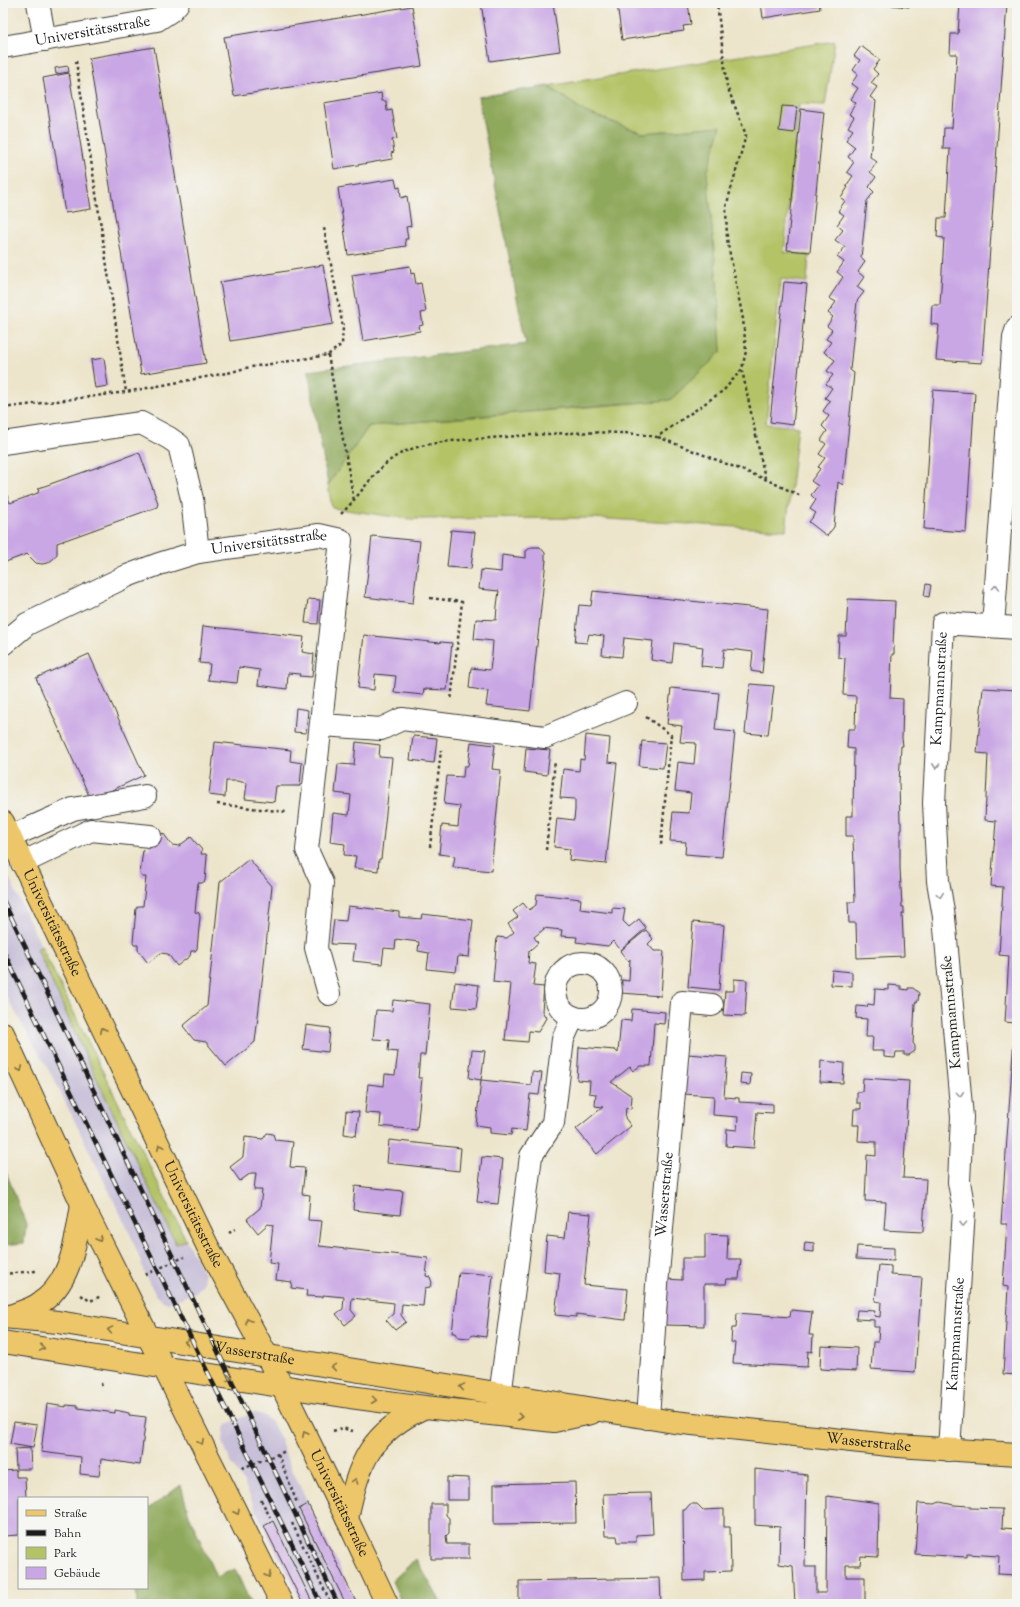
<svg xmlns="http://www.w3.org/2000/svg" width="1020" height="1607" viewBox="0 0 1020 1607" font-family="'Sorts Mill Goudy',serif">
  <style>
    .industrial { fill: #c8bfd8 }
    .green { fill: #b4c366; stroke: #687041 }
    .forest { fill: #8fa95b; stroke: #56623c }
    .building { fill: #c9a6e4 }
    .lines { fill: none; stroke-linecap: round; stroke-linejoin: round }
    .minor-casing { stroke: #3b3a36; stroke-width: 24 }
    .major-casing { stroke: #3b3a36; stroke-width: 24 }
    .path { stroke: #3b3a36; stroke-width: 2.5; stroke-dasharray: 3 3; stroke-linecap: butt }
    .minor { stroke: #fff; stroke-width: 22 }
    .major { stroke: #ecc669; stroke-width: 22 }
    .rail-casing { stroke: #1c1c1c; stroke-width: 4.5 }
    .rail { stroke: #f6f6f2; stroke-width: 3; stroke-dasharray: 9; stroke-linecap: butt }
    .oneway { stroke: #999 }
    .oneway2 { stroke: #847142 }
    .labels { text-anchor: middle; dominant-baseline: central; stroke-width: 3; stroke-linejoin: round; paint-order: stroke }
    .street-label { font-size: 15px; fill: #1c1c1c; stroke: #f6f6f2 }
  </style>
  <rect width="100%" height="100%" fill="#f6f6f2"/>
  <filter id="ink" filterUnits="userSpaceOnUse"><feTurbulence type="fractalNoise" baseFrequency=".025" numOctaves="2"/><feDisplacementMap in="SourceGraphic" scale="8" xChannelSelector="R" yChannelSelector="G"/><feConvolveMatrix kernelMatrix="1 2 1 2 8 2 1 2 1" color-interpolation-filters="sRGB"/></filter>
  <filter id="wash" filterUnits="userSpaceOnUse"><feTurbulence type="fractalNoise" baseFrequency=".012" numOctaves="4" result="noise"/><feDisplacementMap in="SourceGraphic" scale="16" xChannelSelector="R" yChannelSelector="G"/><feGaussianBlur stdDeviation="0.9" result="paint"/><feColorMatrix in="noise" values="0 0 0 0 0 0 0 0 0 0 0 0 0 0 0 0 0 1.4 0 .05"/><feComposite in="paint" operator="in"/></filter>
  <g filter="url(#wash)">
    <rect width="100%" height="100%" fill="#ede5cb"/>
    <path class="industrial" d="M3,864L41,946L37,949L176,1244L186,1240L204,1274L203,1284L196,1292L168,1303L163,1301L156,1295L148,1281L131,1236L55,1081L3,991Z
      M254,1412L265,1416L270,1421L278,1433L287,1459L357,1604H303L261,1521L244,1483L230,1461L223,1442L224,1430L227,1424Z"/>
    <path class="green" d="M835,41L825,105L799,104L784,252L809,255L807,282L781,279L766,424L798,427L786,530L592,518L409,519L332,508L328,485L369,426L670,400L721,352L718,294L707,173L721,126L643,133L585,112L548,86Z
      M41,946L186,1240L176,1244L81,1046L37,949Z"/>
    <path class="forest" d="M548,86L585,112L643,133L721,126L707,173L718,294L721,352L670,400L592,406L369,426L328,485L308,371L526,344L478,97Z
      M3,1164L26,1224L24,1243L3,1245Z
      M181,1485L189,1515L216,1577L235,1569L251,1604H137L136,1588H147V1510Z
      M416,1559L442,1604H402L392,1581Z"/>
    <g id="blocks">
      <path class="building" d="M481,3H553L560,51L490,61Z
        M617,3H688L691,25L683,26L684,31L622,40Z
        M761,3H819L820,9L763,18Z
        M889,3H910L909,7L889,5Z
        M960,3H1007L982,363L936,360L939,325L931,324L932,305H940L944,238L937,237L938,218H946L950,149H943L944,128H952L957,54H950L951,34H958Z
        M412,6L422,66L234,96L224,37Z
        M861,46L880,60L873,69L878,74L871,83L877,87L870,97L876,101L870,157L877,162L870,172L876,177L869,187L874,192L867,201L861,258L865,262L858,272L864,277L857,287L864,292L857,301L850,370L854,373L843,485L838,482L834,527L827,536L809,522L816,513L810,509L816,500L811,495L818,486L811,481L820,469L818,467L825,458L819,454L826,444L821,440L827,431L822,426L829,416L823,411L830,401L825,398L832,388L826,384L833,375L827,371L835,360L824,352L831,342L826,339L832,330L827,326L833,317L828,313L836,302L829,298L843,277L837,272L844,262L837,257L845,247L835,240L843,230L837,225L844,215L838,211L845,201L841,198L848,187L846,186L853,176L847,172L854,162L848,157L855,147L846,140L853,130L848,127L854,117L849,114L856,103L851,99L858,88L851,84L858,74L853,70L860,60L854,56Z
        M154,47L206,363L141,374L89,58Z
        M68,66L69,72L56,74L55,68Z
        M69,73L91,209L65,213L43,78Z
        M381,93L382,101H386L387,111L392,110L397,139L392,140L394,152L391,153L392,159L334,169L324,103Z
        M782,106L797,107L794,133L779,131Z
        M801,109L824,112L810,252L787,250Z
        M395,179L397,188L400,187L401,198L407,196L411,226L406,227L408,239H405L406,246L348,255L338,188Z
        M323,265L333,324L230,341L220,282Z
        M410,266L411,274L414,273L416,284L421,283L426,312L421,313L423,325L419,326L420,331L363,341L352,275Z
        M784,282L807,284L793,425L770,422Z
        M104,358L108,386L95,388L91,360Z
        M933,390L975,393L966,532L924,529Z
        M137,453L140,454L158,503L157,507L57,543V554L53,559L48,563L42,564L36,563L27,554L3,563V485L10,503L38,493L39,488Z
        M451,530L475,532L471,569L447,567Z
        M372,536L420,541L413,603L365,597Z
        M532,547H540L545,553V560H546L530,711L486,706L488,691L469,688L471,668L490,670L492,655L493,641L474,639L476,619L496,620L497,606L499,591L479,589L481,570L501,572L502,555L526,558V551Z
        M926,584L931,585L929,597L924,596Z
        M593,591L768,609L762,673L751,671L753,652L738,650L724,649L722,668L701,666L703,647L674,643L672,663L651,660L653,641L624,638L622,657L602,655L604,636L589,634L587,643L575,642L579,605L591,606Z
        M308,599L320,600L318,624L305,623Z
        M848,599L895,601L893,645L894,646V654H892L890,698L903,699L902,738L903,746H901L899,783L900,822H901V830H900V868L902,907H904V914H902L904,956L857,958L856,923H849L848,902H855L853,836H846V816H853L854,749L847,748L848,729H855L856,696L843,695L845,658L838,657L839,636H846Z
        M203,626L304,637L302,652L314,654L312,677L299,676L300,674L288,673L287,689L258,685L260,670L239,667L237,683L208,680L210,664L199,663Z
        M364,635L440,643V642L452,643L447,690L424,689L423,695L394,692L396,676L375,674L374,690L358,688Z
        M89,654L144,775L91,800L36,678Z
        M750,684L774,686L768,735L745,733Z
        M671,688L719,693L715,730L735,732L722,857L685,854L686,842L670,841L673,812L689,813L691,793L675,791L678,762L694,764L696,743L680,742L682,726L667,724Z
        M983,688L1017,690V1375L1003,1374L1008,1287L1003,1286L1007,1224H1001L1015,1023L1005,1022L1009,956L999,955L1003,887L991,886L996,821L985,820L988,754L977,753Z
        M296,708L308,710L306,733L294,732Z
        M586,735L610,738L608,762L617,763L606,864L569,860L570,849L554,847L557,818L574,820L575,810V799L560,798L563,769L579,771L580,759L584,760Z
        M413,736L437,738L434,763L410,760Z
        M642,741L666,743L663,768L639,766Z
        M215,742L291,750L290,761L302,763L300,786H276L274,802L245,799L247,783L237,781H226L225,797L209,795Z
        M356,742L380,745L379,757L392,758L381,859H379L378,871L354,868L356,856L344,855L345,844L330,842L333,813L349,815L351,795L335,793L338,764L354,765Z
        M471,742L495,745L492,769L501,770L491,871L453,867L455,856L439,854L442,825L458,827L460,806L444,804L447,776L463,777L464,766H468Z
        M526,748L550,750L547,775L524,772Z
        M163,833L172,845L179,846L191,837L202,850L201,854H206L207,857L205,881L202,883H198L195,912L199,913L200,917L197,949L195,951H191L190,956L177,966L168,954L161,953L148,963L138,950V945H134L133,943L136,908L139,906H143L146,877H142L140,874L143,850L145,848L149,849L150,843Z
        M249,859L272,886L264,965L255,1042L226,1066L206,1042L194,1040L183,1026L207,1006L220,882Z
        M537,894L581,899L580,909L612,913V908L625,909L623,921L629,927L639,919L646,928L621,950L613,941L608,946L576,942L577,937L561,936L562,930L543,928L544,929L534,937L538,943L529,951L528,963L536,964L533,986L544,987L542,1011L546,1018L538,1032L529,1031L528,1042L505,1040L511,984L493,982L497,937L507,938L514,932L508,924L518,917L513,911L523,903L529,910L536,905Z
        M348,906L399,912V917L421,919L422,914L473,920L469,957L458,956L456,972L427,969L429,953L418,951L419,942L396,939L395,949L384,948L382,964L353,961L355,945L331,944L334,920L346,921Z
        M693,922L724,925L719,990L688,987Z
        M646,930L653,939L648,944L654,951H664L661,996L621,993L622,980L629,981L630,959L628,961L620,951Z
        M832,970L852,972V986L831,985Z
        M734,979L747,980L745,1016L723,1015L725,991H734Z
        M455,982L479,985L476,1009L452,1007Z
        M889,985L901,986V989L908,990V988H913L919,993L918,1001L915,1003L913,1043L915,1046V1051L909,1055H904V1052H896L895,1058L884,1057V1051H872L873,1037H866L867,1019L856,1018L857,1006L867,1007L868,1004L874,1005L875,989L889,990Z
        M393,1000L430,1004L425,1055H420L418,1078H422L417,1130L380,1126L381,1114L365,1113L368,1084L384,1086L385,1074L395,1075L398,1052L388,1051L389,1040L373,1039L376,1010L392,1011Z
        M632,1009L665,1012L664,1024L654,1023L651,1066H640L633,1071L630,1067L611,1082L632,1096L631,1109L626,1108L625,1118L631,1126L597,1154L576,1129L603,1107L595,1106L596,1094L589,1093L590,1081L577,1080L579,1047L615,1050L618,1053L621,1020L631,1021Z
        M306,1025L330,1028L328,1052L303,1049Z
        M472,1050L485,1051L481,1080L531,1085L532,1072L542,1073L539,1095L530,1094L526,1131L512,1129L511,1135L490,1133V1127L476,1125L481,1080L469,1078Z
        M687,1054L727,1057L724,1097L739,1098V1102L773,1104V1113L757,1112L754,1148L726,1146L727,1129L737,1130L738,1117L713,1115L714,1096L684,1094Z
        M821,1061L844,1063L843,1083L820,1082Z
        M741,1073L751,1074L750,1085L740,1084Z
        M863,1078L909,1081L903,1178L926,1179L923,1232L884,1230L886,1202L865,1201L867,1155L876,1156V1142L858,1141L859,1125H853L854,1109H861V1103H857V1092H862Z
        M346,1111L359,1112L356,1136L344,1134Z
        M267,1133L273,1134L275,1140L293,1142L290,1167L305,1168L302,1194L310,1195L308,1220L322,1221L319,1246L428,1258L426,1276L430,1277L432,1283L430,1287L425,1288L423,1306L402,1304L401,1315L406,1322L395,1330L386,1320L393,1314L394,1303L352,1298L351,1310L356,1316L345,1325L336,1314L343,1309L344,1297L323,1295V1297L306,1296L307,1290L291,1288L292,1282L276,1280L278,1264L269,1263L273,1225L268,1224L258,1233L247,1219L260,1208L262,1190H254L256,1173H251L240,1181L230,1167L243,1157L245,1137L263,1139Z
        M389,1140L461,1148L459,1171L387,1163Z
        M482,1157L503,1159L498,1204L477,1202Z
        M355,1186L403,1191L400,1215L353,1210Z
        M568,1212L591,1214L584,1285L628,1289L625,1320L576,1314V1317L555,1315L560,1273L544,1271L547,1236L565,1238Z
        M705,1234L728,1235L727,1259H741L739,1279H727L726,1284H704V1326L665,1325L666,1279L682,1280V1258H705Z
        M805,1242L814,1243V1252L804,1251Z
        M857,1246L894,1248V1261L856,1259Z
        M879,1265L891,1266V1275L922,1277L915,1372L871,1369L873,1342H878L879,1327H874V1320L856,1319L857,1310L875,1311L874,1316L880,1317L881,1302L875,1301Z
        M459,1272L493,1275L486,1337L473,1335L469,1338L458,1337L456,1333H452Z
        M791,1310L812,1312L809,1335H813L812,1352L808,1351L807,1367L733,1363L735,1343L731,1342L732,1328H736L737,1313L790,1317Z
        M821,1346L857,1348L856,1371L820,1369Z
        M47,1404L66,1407V1405L78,1406V1408L115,1413V1410L129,1413V1415L146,1417L140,1465L101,1459L99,1476L80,1474L81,1457L41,1452Z
        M14,1422L37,1425L33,1448L10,1444Z
        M30,1448L31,1469H16L15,1449Z
        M755,1469L807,1475L805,1567H816V1593H826L827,1496L879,1503L878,1557L861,1556L860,1565H846V1577H865V1604H795L793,1566L779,1564L780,1527L755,1525Z
        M16,1470V1477H25L26,1498H19V1535L3,1536V1471Z
        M447,1477L469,1478V1500H447Z
        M575,1482L576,1523L494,1524V1484Z
        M651,1493L653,1534L636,1535V1542H618L617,1536H605L603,1494Z
        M940,1502L954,1505L970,1506V1508L1003,1509L1002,1528L1017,1529V1575L998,1574L999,1556L967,1554V1557L915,1554L918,1503L935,1504Z
        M308,1504L357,1604H346L299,1509Z
        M431,1504H446V1515L449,1518V1533L446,1536L447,1544H469V1559H431Z
        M690,1504H697L703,1510L724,1509V1527H730L731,1571L705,1572V1580L684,1581L683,1510H685Z
        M273,1521L313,1604H303L264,1526Z
        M660,1578L661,1604H519V1581Z"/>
    </g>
  </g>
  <g filter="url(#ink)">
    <use href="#blocks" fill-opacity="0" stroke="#3b3a36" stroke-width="1"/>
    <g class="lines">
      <g class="minor-casing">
        <g id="minor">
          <path d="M38,3L45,40"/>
          <path id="s1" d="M3,47L157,20L172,10L178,3"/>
          <path d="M3,443L141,423L169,438L179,445L192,499L198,552"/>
          <path d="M993,626L1014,337L1017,328"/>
          <path id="s2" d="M3,644L27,624L127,576L159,564L198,552L319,535L341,540L307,850L322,883L316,948L329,994"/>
          <path d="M322,725L381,729L402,719L545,737L626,703"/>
          <path d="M10,837L73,809L145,796"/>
          <path d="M22,863L91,830L150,836"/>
          <circle cx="583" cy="991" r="28"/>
          <path d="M498,1412L531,1156L553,1123L563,1039L573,1017"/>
          <path id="s3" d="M648,1418L657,1285L682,1002L712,1005"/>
          <path id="s4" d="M949,1450L964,1210L959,1182L962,1117L944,917L938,881L934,803L943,623L1017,628"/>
        </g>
      </g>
      <g class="major-casing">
        <g id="major">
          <path id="s5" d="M3,822L207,1245L267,1356L347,1519L387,1604"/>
          <path d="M3,1033L82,1204L282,1604"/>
          <path d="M11,1316C20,1312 29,1310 37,1305C72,1285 76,1239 82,1204"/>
          <path id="s6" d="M3,1317L58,1322L674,1422L898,1446L1017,1454"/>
          <path d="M3,1342L350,1397L425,1407L554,1421L591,1413"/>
          <path d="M347,1519C358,1462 371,1432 425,1407"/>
        </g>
      </g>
      <path class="path" d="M76,61L126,392
        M328,355L354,501
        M742,370L765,478
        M3,408L126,392L232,372L245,368L328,355L342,344L343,327L324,228
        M658,437L765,479L801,496
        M341,514C361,495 374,469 398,455C422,441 463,440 490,438C533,435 578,431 621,433C633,433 645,435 657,437L724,390L742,369L746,351L743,319L727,239L726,207L746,135L727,86L717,3
        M430,598L462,602L451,701
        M646,717L671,735L661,845
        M217,804L286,812
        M430,847L441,750
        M546,850L555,761
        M229,1233L235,1229
        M3,1274L36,1271
        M145,1275L184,1257
        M81,1295L90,1301L101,1296
        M101,1383L102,1389
        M333,1431L342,1428L353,1431
        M278,1454L297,1503
        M242,1468L286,1451
        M261,1500L270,1517
        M292,1523L331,1604"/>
      <use href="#minor" class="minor"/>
      <use href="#major" class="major"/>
      <g class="rail-casing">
        <path id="rail" d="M3,900L338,1604
          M3,950C107,1169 215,1386 321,1604"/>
      </g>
      <use href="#rail" class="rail"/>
    </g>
    <defs><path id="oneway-chevron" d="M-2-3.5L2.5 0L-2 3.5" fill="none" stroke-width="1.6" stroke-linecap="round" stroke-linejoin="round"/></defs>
    <g class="oneway">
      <use href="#oneway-chevron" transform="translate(996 587) rotate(-86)"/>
      <use href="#oneway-chevron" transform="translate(936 766) rotate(93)"/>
      <use href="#oneway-chevron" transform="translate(940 895) rotate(82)"/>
      <use href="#oneway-chevron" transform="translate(960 1094) rotate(85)"/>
      <use href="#oneway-chevron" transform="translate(963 1224) rotate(93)"/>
    </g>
    <g class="oneway2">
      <use href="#oneway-chevron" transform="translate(103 1030) rotate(-116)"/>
      <use href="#oneway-chevron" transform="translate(20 1069) rotate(65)"/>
      <use href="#oneway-chevron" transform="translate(160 1147) rotate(-116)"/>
      <use href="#oneway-chevron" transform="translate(99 1239) rotate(64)"/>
      <use href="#oneway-chevron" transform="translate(248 1321) rotate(-118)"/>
      <use href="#oneway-chevron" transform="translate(110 1330) rotate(-170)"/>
      <use href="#oneway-chevron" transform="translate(187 1342) rotate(-171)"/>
      <use href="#oneway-chevron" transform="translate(42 1348) rotate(9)"/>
      <use href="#oneway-chevron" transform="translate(334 1367) rotate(-171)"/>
      <use href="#oneway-chevron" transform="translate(229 1378) rotate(9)"/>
      <use href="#oneway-chevron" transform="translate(462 1387) rotate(-171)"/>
      <use href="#oneway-chevron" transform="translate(374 1400) rotate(7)"/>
      <use href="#oneway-chevron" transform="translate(520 1417) rotate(6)"/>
      <use href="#oneway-chevron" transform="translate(305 1434) rotate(-117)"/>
      <use href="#oneway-chevron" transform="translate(201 1442) rotate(63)"/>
      <use href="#oneway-chevron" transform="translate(355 1481) rotate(-72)"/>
      <use href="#oneway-chevron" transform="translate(237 1512) rotate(64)"/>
      <use href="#oneway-chevron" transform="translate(268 1575) rotate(64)"/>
    </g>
  </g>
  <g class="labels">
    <g class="street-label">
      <text stroke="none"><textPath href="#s1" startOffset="91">Universitätsstraße</textPath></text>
      <text stroke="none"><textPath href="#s2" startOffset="289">Universitätsstraße</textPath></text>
      <text stroke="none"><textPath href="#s4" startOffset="764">Kampmannstraße</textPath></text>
      <text stroke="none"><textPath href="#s5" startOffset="112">Universitätsstraße</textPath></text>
      <text transform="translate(952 1012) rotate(-95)">Kampmannstraße</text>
      <text stroke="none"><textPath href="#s3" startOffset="224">Wasserstraße</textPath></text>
      <text stroke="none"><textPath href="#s5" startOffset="436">Universitätsstraße</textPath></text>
      <text stroke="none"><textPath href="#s4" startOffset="116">Kampmannstraße</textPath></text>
      <text stroke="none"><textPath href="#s6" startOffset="252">Wasserstraße</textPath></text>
      <text stroke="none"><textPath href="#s6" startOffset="875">Wasserstraße</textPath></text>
      <text stroke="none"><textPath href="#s5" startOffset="760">Universitätsstraße</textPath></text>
    </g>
  </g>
  <rect width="1020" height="1607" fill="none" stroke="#f6f6f2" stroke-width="16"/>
  <rect x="18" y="1497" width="130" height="92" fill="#f6f6f2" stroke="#9f9f9c"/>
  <rect x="26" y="1510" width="20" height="6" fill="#ecc669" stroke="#9f9f9c"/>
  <text x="54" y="1517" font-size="12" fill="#1c1c1c">Straße</text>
  <rect x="26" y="1530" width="20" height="6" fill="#1c1c1c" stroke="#9f9f9c"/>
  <text x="54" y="1537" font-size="12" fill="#1c1c1c">Bahn</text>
  <rect x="26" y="1547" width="20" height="12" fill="#b4c366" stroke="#9f9f9c"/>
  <text x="54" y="1557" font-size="12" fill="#1c1c1c">Park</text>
  <rect x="26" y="1567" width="20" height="12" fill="#c9a6e4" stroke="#9f9f9c"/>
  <text x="54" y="1577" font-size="12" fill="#1c1c1c">Gebäude</text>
</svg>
